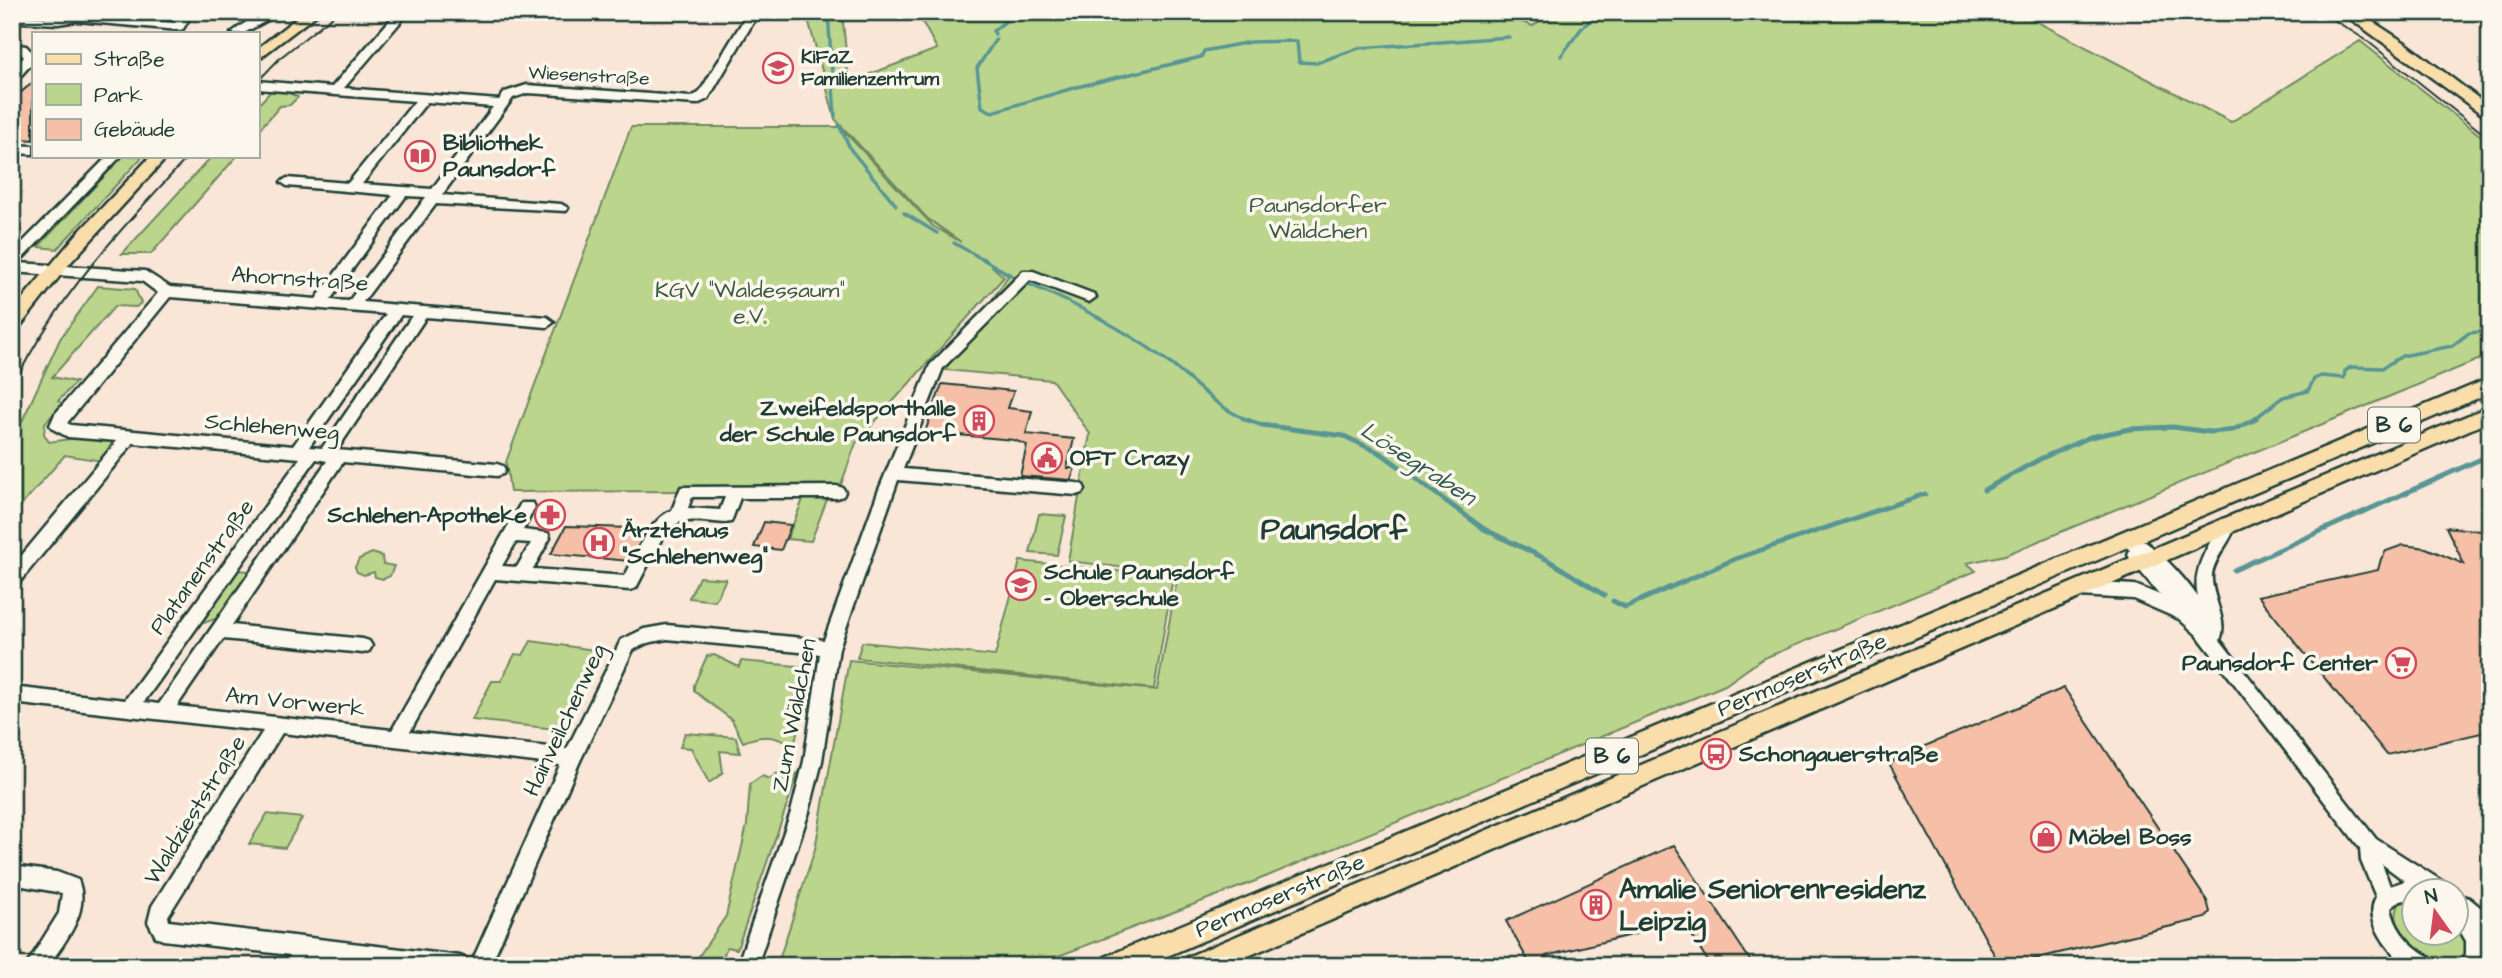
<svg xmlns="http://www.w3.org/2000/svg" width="2502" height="978" viewBox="0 0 2502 978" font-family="'Architects Daughter',sans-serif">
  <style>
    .green { fill: #bcd58c; stroke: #6e8960; stroke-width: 2 }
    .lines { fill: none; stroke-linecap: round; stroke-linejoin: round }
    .stream-far1 { stroke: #599695; stroke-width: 3.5 }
    .stream { stroke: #599695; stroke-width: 5 }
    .building { fill: #f5c0a7; stroke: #1f3d34; stroke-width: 2 }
    .minor-casing { stroke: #1f3d34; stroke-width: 5 }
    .major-casing { stroke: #1f3d34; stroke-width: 5 }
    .minor { fill: #fbf7ec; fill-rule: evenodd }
    .major { fill: #f9deab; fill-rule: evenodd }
    .tram { stroke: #1f3d34; stroke-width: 2 }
    .labels { text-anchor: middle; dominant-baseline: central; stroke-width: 7; stroke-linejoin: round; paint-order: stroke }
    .far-poi-label { font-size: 19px; font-weight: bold; fill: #1f3d34; stroke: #fbf7ec; text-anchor: start }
    .far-street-label { font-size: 19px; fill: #1f3d34; stroke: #fbf7ec }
    .shield { fill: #fbf7ec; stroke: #61756b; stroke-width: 2 }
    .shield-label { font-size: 21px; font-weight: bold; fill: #1f3d34 }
    .poi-label { font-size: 23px; font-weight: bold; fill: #1f3d34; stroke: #fbf7ec; text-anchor: start }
    .park-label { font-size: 23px; fill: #3e5b46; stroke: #fbf7ec }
    .street-label { font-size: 23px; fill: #1f3d34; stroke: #fbf7ec }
    .water-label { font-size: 24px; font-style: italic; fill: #325b54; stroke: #fbf7ec }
    .near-poi-label { font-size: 28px; font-weight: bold; fill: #1f3d34; stroke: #fbf7ec; text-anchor: start }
    .district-label { font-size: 30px; font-weight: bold; fill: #1f3d34; stroke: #fbf7ec }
  </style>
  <rect width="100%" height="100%" fill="#f9e6d7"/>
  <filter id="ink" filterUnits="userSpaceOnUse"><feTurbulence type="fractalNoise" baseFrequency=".0143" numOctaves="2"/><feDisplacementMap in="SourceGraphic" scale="14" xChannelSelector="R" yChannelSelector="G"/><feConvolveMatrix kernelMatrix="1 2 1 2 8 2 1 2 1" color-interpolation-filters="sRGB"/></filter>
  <g filter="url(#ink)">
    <path class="green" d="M809,12H842L849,82L937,49L917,12H1497L1533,26L1550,12H2018L2231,122L2360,41L2490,143V355L2005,555L1967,563L1976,571L1762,659L1725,685L1258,880L1032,966H777L815,849L849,660L1157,690L1178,574L1068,561L1090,434L1052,380L945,370L1008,276L982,257L1004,277L856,443L839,490L510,492L506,462L631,127H840L933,226L961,242L927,218L835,119L807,15Z
      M272,90H282L298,97L290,105L280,106L257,132V106Z
      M123,156H143L57,249L38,247Z
      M212,156H237L151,254H122Z
      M98,286L135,289L141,303L136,307L115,306L52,377L76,382L58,401L63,404L45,423L44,434L49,442L84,437L112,440L111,447L102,461L65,455L12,516V443L60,339Z
      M804,497H828L811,541L787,539Z
      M1039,514L1066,516L1057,555L1030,553Z
      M372,553L382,556L383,564L394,566L390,576L383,579L375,577L374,572L364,575L357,572L355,567L359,559Z
      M1020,561L1173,577L1154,689L857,658L862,642L995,656Z
      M231,569L257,572L220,617L204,623L202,620Z
      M699,577L726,579L715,601L689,598Z
      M531,641L602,651L565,730L472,720L492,681H501L515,654L523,655Z
      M714,655L739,667L741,661L808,667L804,679L811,692L808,711H802L794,747C776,735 764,734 743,742L732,720L694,691V685L707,656Z
      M685,733L736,737L740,753L720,751L723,773L709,783L691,748L680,747Z
      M778,773L789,778L798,773L737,949L727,947L719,966L695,962L726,916L747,825L750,784L762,776L769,779Z
      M267,814L302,818L285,848L249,844Z
      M2414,897V932H2456L2457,917L2471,943L2464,959C2435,970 2384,937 2399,904Z"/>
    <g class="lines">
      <path class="stream-far1" d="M828,12L835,116
        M995,34L993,31L1007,20L1008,12
        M996,39L977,68L982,107L992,112L1077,87L1201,57L1204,51L1250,42L1297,41L1299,62L1316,63L1359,48L1509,37
        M1561,56L1581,29L1599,12
        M839,125L851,150L896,205
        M904,213L937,233
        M954,243L1016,278
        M1026,283C1074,303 1120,327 1163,358C1191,378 1216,409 1249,420
        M2253,420L2283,397L2308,391L2314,379L2321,376L2344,378L2345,371L2351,367L2382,368L2402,356L2452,346L2469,333L2490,331"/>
      <path class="stream" d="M1244,419L1262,425L1344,436L1382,454L1484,529L1548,560L1604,595
        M1984,490L2042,458L2090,437L2130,429L2173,427L2210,432L2233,430L2256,419
        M2234,570L2490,455
        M1613,601L1625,607L1735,559L1925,494"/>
    </g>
    <path class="building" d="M33,82V140L12,138V100Z
      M942,384L1014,391L1008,408L1032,411L1026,434L1074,439L1067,468H1075L1071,480L1020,476L1027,445L1014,440L925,432Z
      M764,522L791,525L781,550L754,547Z
      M566,526L631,528L630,531L645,533L630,561L551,554Z
      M2446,527L2490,532V731L2387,755L2258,596L2378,570L2381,559L2386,551L2403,545L2426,548L2464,564Z
      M2064,688L2207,901L2210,912L2205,918L2009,965L1995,956L1890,765L1896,758Z
      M1674,845L1754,966H1711L1680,917L1651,930L1546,956L1550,966H1531L1506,921Z"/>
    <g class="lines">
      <g class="minor-casing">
        <path id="minor" d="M157,12H183L190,17L183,29L179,30L77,21L58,24L20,22L14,19L20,16L58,18L77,15L138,20ZM175,17L178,18L175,23L154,21Z
          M266,12H282L244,33H231L249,20Z
          M397,12H409L344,88L499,100L505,92L527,85L691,97L699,93L747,14L757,16L708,99L697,104L528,93L513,98L442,195L561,204L568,208L566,211L436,204L363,302L547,317L554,322L547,327L426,317L337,450L497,464L503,466L505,470L503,474L497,476L343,462L232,625L363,639L369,641L372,646L369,651L363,653L223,639L177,706L392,730L521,503H533L535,507L523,530L548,533L550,538L533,569L625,576C638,552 647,522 672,510L681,487L837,486L843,488L845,492L843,496L837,498H740L731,522L725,523C703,522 678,514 664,534L636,588L630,590L495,579L410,732L567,749L621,640L644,629L667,625L824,640L878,492L930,365L1023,271H1033L1094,294L1096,297L1089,302L1030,280L943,368L903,469L1077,483L1083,485L1085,489L1083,493L1077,495L898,480L839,648L822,761L809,812L757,966H737L791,812L804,761L820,654L667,639L647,643L633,650L580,761L490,966H470L560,765L282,733L168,916L169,921L460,956L467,959L470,966H376L310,958L306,966H285L290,955L163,940L156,937L148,922L152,906L263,731L12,703V687L125,700L300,458L133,443L18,584L12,586V567L117,441L68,437L53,429L50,425L55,414L158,293L142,281L12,272V253L108,156H121L18,263L145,271L170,287L316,299L393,195L287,186L281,182L287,178L348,183L415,101L257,89V81L332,87ZM427,102L493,107L432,189L362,184ZM406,196L426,197L349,301L330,300ZM170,297L386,314L293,446L71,425L67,423ZM401,315L412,316L322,448L309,447ZM316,459L327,461L159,704L144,702ZM692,497H725L720,510L688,508ZM516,542L531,543L517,567L502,566Z
          M12,44L26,46L33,53V62L16,81L12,82V70L24,57L19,52H12Z
          M12,145L33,146V154L12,153Z
          M2228,518L2234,519L2236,524C2231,542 2215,556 2212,574C2210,596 2229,620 2220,640L2376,839L2445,883L2447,890H2414V899L2400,901L2391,908C2395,927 2405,940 2420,951C2427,956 2433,957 2437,966H2407C2389,953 2363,920 2376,897L2361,861L2360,848L2197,635L2179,619L2133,599L2079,596L2073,594L2071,589L2073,584L2079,582L2135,585L2160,595L2130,559L2128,554L2130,550L2118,538L2120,533L2126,531C2151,540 2183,576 2198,597C2191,567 2210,546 2222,519ZM2382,864L2405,881L2390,886Z
          M12,866L57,872L78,880C91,911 65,942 48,966H26L59,913L62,893L12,884Z
          M2456,894L2469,898L2490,915V938L2484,935L2486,958L2482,966H2458L2466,954V941L2456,924Z"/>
      </g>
      <g class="major-casing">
        <path id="major" d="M304,12H320L257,60V49Z
          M2341,12H2358L2407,44L2490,107V120Z
          M151,156H168L70,263L18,329L12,331V312L23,298L77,234Z
          M2490,378V393L1144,966H1102L1105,957Z
          M2490,406V421L1225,966H1184L1187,957Z"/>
      </g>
      <use href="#minor" class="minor"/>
      <use href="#major" class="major"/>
      <path class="tram" d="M2321,12L2366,40L2490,139
        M257,82L281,57L338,12
        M12,388C56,298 121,228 189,156"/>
    </g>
  </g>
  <defs>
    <g id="school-ring" transform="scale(1.575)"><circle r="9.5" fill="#fbf7ec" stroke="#d1495b" stroke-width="1.5"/><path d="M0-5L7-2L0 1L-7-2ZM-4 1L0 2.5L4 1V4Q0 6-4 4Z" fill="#d1495b"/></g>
    <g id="library-ring" transform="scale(1.575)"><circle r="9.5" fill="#fbf7ec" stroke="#d1495b" stroke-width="1.5"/><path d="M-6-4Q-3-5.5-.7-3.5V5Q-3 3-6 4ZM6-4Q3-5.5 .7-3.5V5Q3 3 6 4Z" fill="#d1495b"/></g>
    <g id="building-ring" transform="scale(1.575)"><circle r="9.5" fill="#fbf7ec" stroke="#d1495b" stroke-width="1.5"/><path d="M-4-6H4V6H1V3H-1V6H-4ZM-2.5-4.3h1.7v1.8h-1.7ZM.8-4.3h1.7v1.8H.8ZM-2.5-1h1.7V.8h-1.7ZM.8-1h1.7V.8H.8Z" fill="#d1495b"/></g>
    <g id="civic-ring" transform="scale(1.575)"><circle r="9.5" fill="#fbf7ec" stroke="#d1495b" stroke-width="1.5"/><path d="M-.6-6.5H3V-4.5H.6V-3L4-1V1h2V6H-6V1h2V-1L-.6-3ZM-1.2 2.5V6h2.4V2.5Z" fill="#d1495b"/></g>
    <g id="pharmacy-ring" transform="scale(1.575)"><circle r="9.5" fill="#fbf7ec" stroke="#d1495b" stroke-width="1.5"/><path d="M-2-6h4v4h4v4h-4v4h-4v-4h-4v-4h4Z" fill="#d1495b"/></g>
    <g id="hospital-ring" transform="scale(1.575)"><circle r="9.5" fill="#fbf7ec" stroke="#d1495b" stroke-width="1.5"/><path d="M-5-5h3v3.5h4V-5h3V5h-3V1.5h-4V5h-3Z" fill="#d1495b"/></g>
    <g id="supermarket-ring" transform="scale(1.575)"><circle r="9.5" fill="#fbf7ec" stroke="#d1495b" stroke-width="1.5"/><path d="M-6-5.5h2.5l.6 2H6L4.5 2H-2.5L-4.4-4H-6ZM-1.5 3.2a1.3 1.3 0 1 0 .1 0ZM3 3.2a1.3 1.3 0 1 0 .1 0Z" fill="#d1495b"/></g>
    <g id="bus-ring" transform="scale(1.575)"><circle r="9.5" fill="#fbf7ec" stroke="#d1495b" stroke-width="1.5"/><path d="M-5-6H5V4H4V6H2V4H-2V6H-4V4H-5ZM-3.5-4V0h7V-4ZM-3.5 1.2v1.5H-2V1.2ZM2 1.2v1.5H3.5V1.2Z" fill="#d1495b"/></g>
    <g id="shop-ring" transform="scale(1.575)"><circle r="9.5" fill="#fbf7ec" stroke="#d1495b" stroke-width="1.5"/><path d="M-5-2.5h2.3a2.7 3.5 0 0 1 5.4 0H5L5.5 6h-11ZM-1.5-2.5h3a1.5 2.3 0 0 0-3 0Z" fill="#d1495b"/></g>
  </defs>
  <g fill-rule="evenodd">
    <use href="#school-ring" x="778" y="68"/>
    <use href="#library-ring" x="420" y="156"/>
    <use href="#building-ring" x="979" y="421"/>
    <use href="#civic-ring" x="1047" y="458"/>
    <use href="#pharmacy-ring" x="550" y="515"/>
    <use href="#hospital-ring" x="599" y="543"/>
    <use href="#school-ring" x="1021" y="585"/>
    <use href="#supermarket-ring" x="2401" y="663"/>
    <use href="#bus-ring" x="1716" y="754"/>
    <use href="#shop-ring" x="2046" y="837"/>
    <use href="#building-ring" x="1596" y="905"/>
  </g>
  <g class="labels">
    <g class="far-poi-label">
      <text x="801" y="57">KiFaZ<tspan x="801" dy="22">Familienzentrum</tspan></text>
    </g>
    <g class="far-street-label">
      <text transform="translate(589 76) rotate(3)">Wiesenstraße</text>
    </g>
    <g class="shield">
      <rect x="2368" y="407.5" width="52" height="35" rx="5"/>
      <rect x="1586" y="738.5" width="52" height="35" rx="5"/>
    </g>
    <g class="shield-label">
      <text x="2394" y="425">B 6</text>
      <text x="1612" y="756">B 6</text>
    </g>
    <g class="poi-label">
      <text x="443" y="143">Bibliothek<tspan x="443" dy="26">Paunsdorf</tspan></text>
      <text x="956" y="408" text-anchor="end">Zweifeldsporthalle<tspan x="956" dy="26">der Schule Paunsdorf</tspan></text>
      <text x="1070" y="458">OFT Crazy</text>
      <text x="527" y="515" text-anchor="end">Schlehen-Apotheke</text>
      <text x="622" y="530">Ärztehaus<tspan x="622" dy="26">"Schlehenweg"</tspan></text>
      <text x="1044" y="572">Schule Paunsdorf<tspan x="1044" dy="26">- Oberschule</tspan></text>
      <text x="2378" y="663" text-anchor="end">Paunsdorf Center</text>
      <text x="1739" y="754">Schongauerstraße</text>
      <text x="2069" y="837">Möbel Boss</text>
    </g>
    <g class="park-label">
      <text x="1318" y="205">Paunsdorfer<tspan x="1318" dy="26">Wäldchen</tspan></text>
      <text x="750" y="290">KGV "Waldessaum"<tspan x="750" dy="26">e.V.</tspan></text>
    </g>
    <g class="street-label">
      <text transform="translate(300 279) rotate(4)">Ahornstraße</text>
      <text transform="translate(272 427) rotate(5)">Schlehenweg</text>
      <text transform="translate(202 567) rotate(-54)">Platanenstraße</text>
      <text transform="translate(1802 675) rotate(-23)">Permoserstraße</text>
      <text transform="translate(295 702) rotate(6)">Am Vorwerk</text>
      <text transform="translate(794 715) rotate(-79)">Zum Wäldchen</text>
      <text transform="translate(565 720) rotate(-65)">Hainveilchenweg</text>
      <text transform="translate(195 810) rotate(-58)">Waldzieststraße</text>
      <text transform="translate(1280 896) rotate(-23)">Permoserstraße</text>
    </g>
    <g class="water-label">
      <text transform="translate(1418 464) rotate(33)">Lösegraben</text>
    </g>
    <g class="near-poi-label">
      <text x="1619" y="889">Amalie Seniorenresidenz<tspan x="1619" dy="32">Leipzig</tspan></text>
    </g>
    <g class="district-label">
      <text x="1334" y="530">Paunsdorf</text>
    </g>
  </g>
  <rect width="2502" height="978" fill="none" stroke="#fbf7ec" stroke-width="42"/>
  <rect x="21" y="21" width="2460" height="936" fill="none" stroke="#1f3d34" stroke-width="2.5" filter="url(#ink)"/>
  <rect x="32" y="32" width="228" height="126" fill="#fbf7ec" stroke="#a3ada2" stroke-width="2"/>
  <rect x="46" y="54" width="35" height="10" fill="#f9deab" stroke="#a3ada2" stroke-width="2"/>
  <text x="94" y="66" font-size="21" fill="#1f3d34">Straße</text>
  <rect x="46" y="84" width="35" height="21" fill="#bcd58c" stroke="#a3ada2" stroke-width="2"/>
  <text x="94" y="102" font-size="21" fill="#1f3d34">Park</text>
  <rect x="46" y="119" width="35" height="21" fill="#f5c0a7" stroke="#a3ada2" stroke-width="2"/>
  <text x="94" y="136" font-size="21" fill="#1f3d34">Gebäude</text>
  <g transform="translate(2435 912) rotate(346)"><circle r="33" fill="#fbf7ec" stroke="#a3ada2" stroke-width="2"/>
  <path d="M0-5L12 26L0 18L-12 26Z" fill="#d1495b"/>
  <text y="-10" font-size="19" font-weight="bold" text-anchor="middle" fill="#1f3d34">N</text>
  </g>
</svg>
